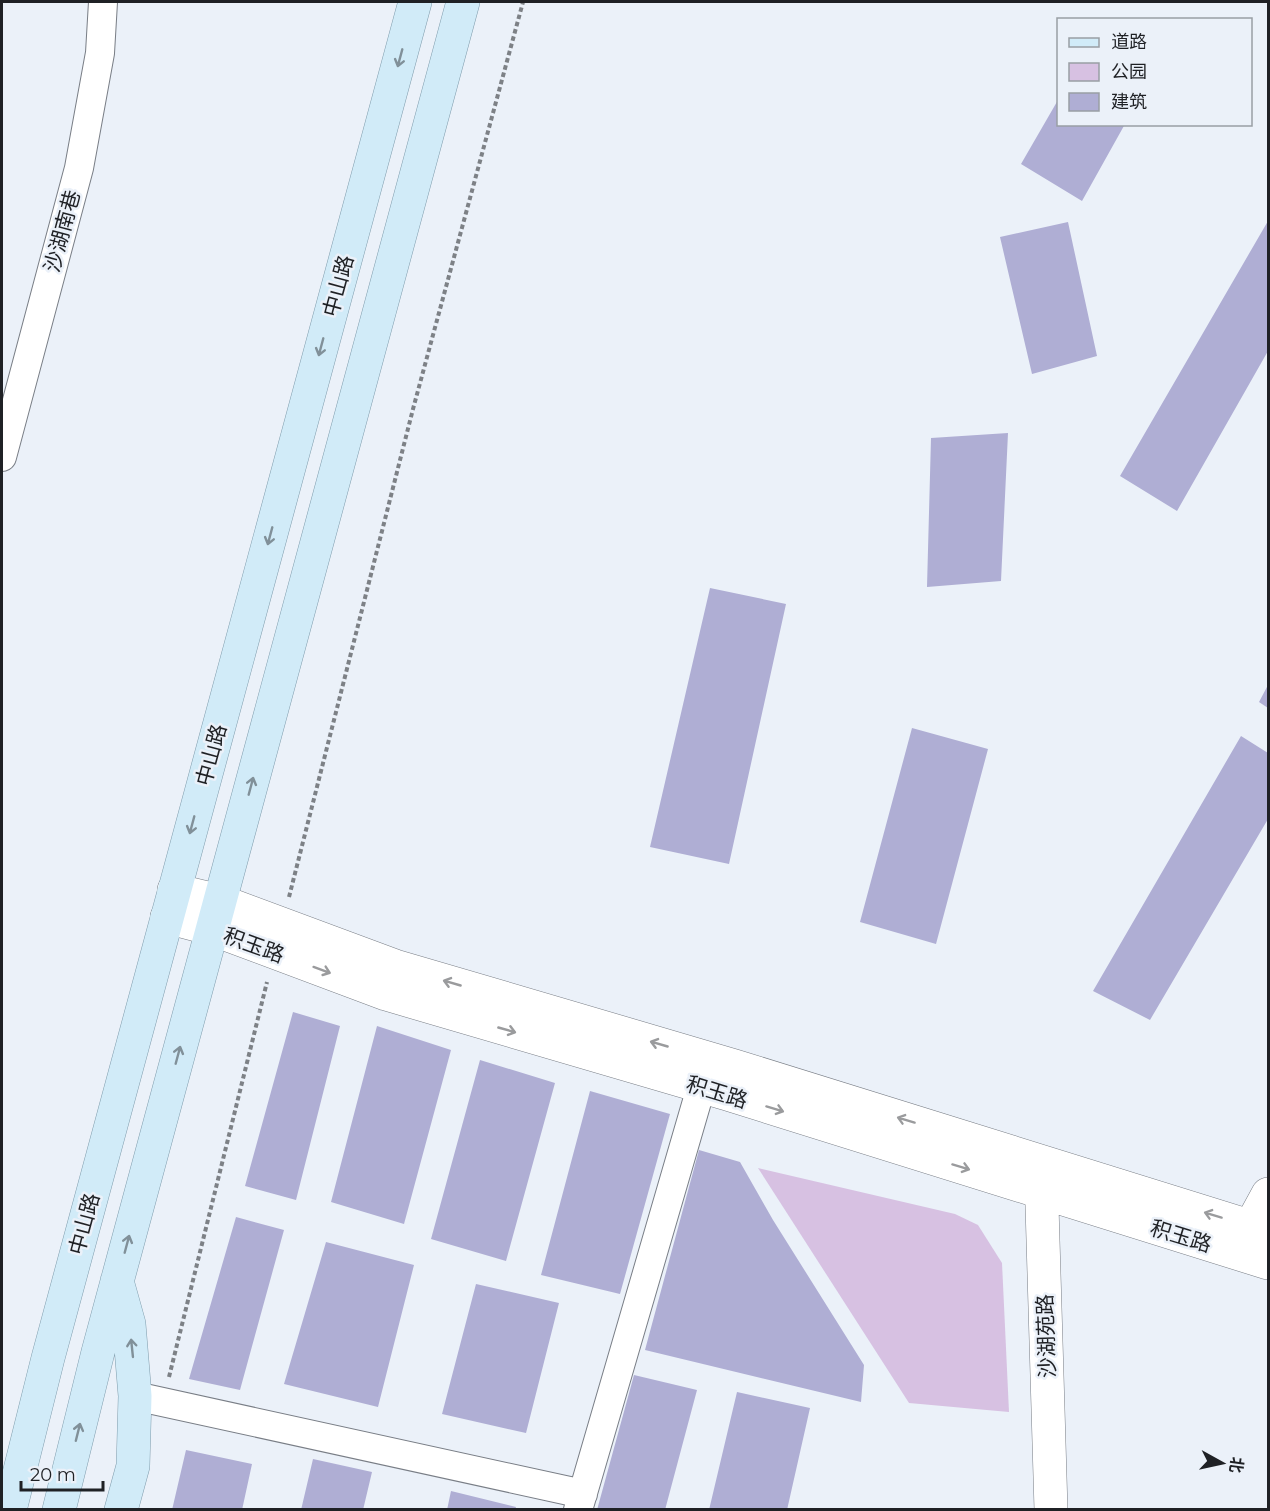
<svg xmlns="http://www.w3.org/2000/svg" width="1270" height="1511" viewBox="0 0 1270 1511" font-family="Montserrat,'Noto Sans SC',sans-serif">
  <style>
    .green { fill: #d7c1e2 }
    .building { fill: #afaed4 }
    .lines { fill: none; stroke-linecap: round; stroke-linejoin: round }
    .street-casing { stroke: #797e86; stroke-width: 30 }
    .secondary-casing { stroke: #797e86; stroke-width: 34 }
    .primary-casing { stroke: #7f9cac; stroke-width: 34 }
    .path { stroke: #7d8186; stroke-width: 4; stroke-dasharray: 4.5 3; stroke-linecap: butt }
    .street { stroke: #fff; stroke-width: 28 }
    .secondary { stroke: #fff; stroke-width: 33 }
    .primary { stroke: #d1ebf8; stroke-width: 33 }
    .oneway { stroke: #819099 }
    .oneway2 { stroke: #9a9b9d }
    .labels { text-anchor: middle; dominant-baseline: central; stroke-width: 5; stroke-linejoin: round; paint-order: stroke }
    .street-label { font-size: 21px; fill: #1f2125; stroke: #ebf1f9 }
  </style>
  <rect width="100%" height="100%" fill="#ebf1f9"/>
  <path class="green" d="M758,1168L955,1214L978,1225L1002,1263L1009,1412L909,1403Z"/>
  <path class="building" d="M1058,100V124H1125L1082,201L1021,164Z
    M1268,221V351L1177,511L1120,476Z
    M1068,222L1097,356L1032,374L1000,237Z
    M1008,433L1001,581L927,587L931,438Z
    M710,588L786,604L729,864L650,847Z
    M1268,685V708L1259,702Z
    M912,728L988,749L936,944L860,922Z
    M1241,736L1268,753V819L1150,1020L1093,991Z
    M293,1012L340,1026L296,1200L245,1186Z
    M377,1026L451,1050L404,1224L331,1202Z
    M480,1060L555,1083L506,1261L431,1239Z
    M590,1091L670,1114L620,1294L541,1275Z
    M699,1150L740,1162L773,1220L864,1365L861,1402L645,1350Z
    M236,1217L284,1230L240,1390L189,1379Z
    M326,1242L414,1265L378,1407L284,1384Z
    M476,1284L559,1303L526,1433L442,1414Z
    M634,1375L697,1390L665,1510H597Z
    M737,1392L810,1408L787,1510H709Z
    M186,1450L252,1464L242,1510H172Z
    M313,1459L372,1472L363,1510H301Z
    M451,1491L516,1507L515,1510H447Z"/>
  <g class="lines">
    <g class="street-casing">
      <path id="street" d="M2,457L79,168L100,53L103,2
        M135,1396L583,1494
        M578,1510L707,1067"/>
    </g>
    <g class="secondary-casing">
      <path id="secondary" d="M174,890L220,901L395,966L735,1066L1268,1232
        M167,917L212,929L386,994L727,1094L1268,1263
        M1041,1172L1051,1510
        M1250,1227L1268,1194"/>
    </g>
    <g class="primary-casing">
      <path id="primary" d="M117,1281L129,1324L135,1396L133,1466L121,1510
        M10,1510L48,1358L415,2
        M59,1510L98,1352L463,2"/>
    </g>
    <path class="path" d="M289,897L413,409L523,2
      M169,1377L267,982"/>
    <use href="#street" class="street"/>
    <use href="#secondary" class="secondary"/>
    <use href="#primary" class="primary"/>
  </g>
  <defs><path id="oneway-shaft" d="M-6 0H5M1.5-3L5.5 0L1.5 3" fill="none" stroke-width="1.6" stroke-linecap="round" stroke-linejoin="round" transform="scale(1.5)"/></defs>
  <g class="oneway">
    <use href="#oneway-shaft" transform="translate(400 58) rotate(105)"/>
    <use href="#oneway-shaft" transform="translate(321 347) rotate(105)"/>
    <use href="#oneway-shaft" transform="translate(270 536) rotate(105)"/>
    <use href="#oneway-shaft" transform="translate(251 786) rotate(-75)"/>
    <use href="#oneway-shaft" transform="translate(192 825) rotate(105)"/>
    <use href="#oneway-shaft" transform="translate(178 1055) rotate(-75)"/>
    <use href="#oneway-shaft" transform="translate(127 1244) rotate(-75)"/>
    <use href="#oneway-shaft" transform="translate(132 1348) rotate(-96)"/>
    <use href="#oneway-shaft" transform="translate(78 1432) rotate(-76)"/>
  </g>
  <g class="oneway2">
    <use href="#oneway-shaft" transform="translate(322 970) rotate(20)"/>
    <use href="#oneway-shaft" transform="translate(452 983) rotate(-164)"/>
    <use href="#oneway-shaft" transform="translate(507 1030) rotate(16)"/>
    <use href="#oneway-shaft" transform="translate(659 1044) rotate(-164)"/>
    <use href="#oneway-shaft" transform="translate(775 1109) rotate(17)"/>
    <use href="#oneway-shaft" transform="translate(906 1120) rotate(-163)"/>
    <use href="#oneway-shaft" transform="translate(961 1167) rotate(17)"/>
    <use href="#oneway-shaft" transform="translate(1213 1215) rotate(-163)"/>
  </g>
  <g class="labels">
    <g class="street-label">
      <text transform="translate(62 231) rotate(-75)">沙湖南巷</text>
      <text transform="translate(338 286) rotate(-75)">中山路</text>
      <text transform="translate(211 755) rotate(-75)">中山路</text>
      <text transform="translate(254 945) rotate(20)">积玉路</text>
      <text transform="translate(717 1092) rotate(17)">积玉路</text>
      <text transform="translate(84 1224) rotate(-75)">中山路</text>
      <text transform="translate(1181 1236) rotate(17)">积玉路</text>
      <text transform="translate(1046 1336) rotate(-92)">沙湖苑路</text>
    </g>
  </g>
  <rect width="1270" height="1511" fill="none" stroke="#1f2125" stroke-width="6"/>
  <rect x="1057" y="18" width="195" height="108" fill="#ebf1f9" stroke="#999ea4" stroke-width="1.5"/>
  <rect x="1069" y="38" width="30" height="9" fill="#d1ebf8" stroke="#999ea4" stroke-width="1.5"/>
  <text x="1111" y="48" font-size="18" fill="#1f2125">道路</text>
  <rect x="1069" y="63" width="30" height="18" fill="#d7c1e2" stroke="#999ea4" stroke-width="1.5"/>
  <text x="1111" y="78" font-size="18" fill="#1f2125">公园</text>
  <rect x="1069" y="93" width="30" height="18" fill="#afaed4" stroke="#999ea4" stroke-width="1.5"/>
  <text x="1111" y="108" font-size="18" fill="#1f2125">建筑</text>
  <g transform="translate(1222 1463) rotate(98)" stroke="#ebf1f9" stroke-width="4.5" paint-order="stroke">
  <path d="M0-4.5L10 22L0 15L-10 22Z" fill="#1f2125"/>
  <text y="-9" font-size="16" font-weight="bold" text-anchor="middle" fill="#1f2125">北</text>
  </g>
  <path d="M21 1481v9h82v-9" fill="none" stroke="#1f2125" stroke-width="3"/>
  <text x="30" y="1481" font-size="18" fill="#1f2125" stroke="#ebf1f9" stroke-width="4.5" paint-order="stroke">20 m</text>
</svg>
